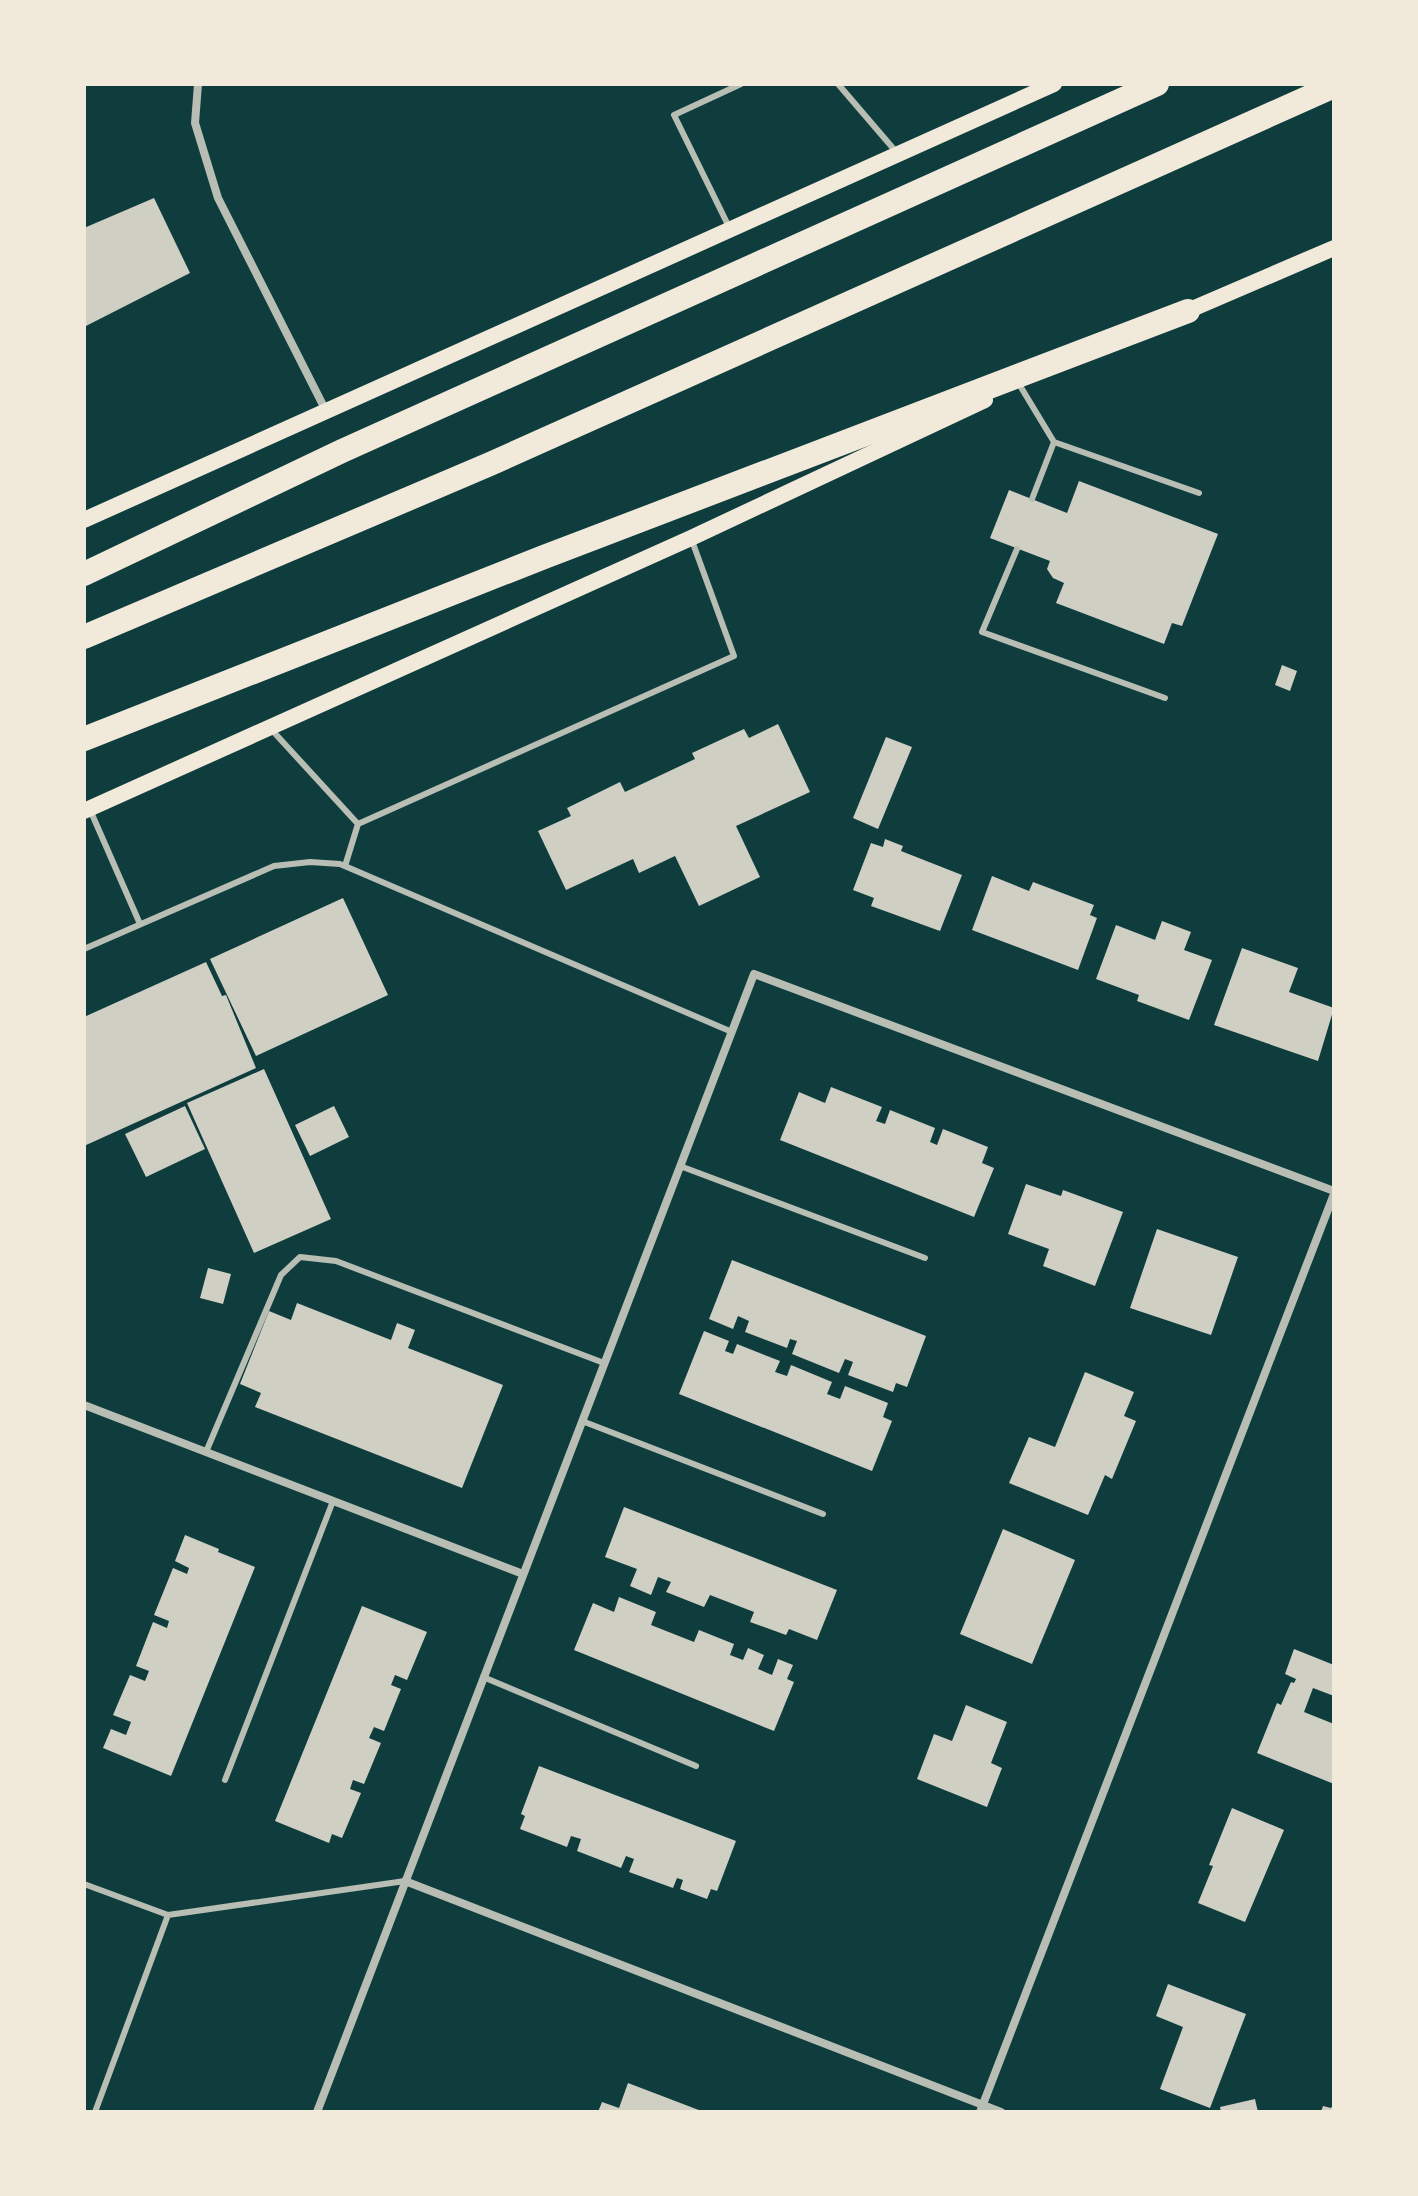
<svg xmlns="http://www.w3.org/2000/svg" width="1418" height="2196" viewBox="0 0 1418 2196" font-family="Commissioner,sans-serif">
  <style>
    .building { fill: #cfcfc3 }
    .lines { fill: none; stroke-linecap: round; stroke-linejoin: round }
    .service { stroke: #b8beb3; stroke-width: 6 }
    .minor { stroke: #b8beb3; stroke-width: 8 }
    .secondary { stroke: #f1e9da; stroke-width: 16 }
    .motorway { stroke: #f1e9da; stroke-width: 24 }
  </style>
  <rect width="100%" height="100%" fill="#0f3d3e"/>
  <path class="building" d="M154,198L190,273L84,327V228Z
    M1079,481L1218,534L1182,626L1172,623L1164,644L1056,603L1064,583L1053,578L1047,569L1050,561L990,538L1009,490L1067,513Z
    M1282,665L1297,671L1290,691L1275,685Z
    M778,724L810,792L736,826L760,877L699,906L675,856L639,873L633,859L566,890L538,831L571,816L567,808L620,782L625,792L695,759L692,753L744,729L749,738Z
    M886,737L912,747L878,829L853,818Z
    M885,839L903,846L901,851L962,875L940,931L871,906L874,898L853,890L871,843L883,847Z
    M992,876L1029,891L1033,882L1094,905L1090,915L1097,918L1078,970L972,930Z
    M343,898L388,995L256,1056L210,959Z
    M1162,921L1191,932L1184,950L1212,960L1189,1020L1137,1001L1139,995L1096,979L1116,925L1155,940Z
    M1242,948L1298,968L1289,992L1334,1008L1318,1061L1214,1025Z
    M206,962L222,996L226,995L256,1068L84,1146V1017Z
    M264,1069L331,1219L254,1253L187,1103Z
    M831,1087L882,1107L876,1121L885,1124L890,1110L935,1128L930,1142L937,1145L943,1129L988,1147L982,1163L994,1168L974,1217L780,1140L799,1092L825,1103Z
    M185,1106L205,1149L146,1177L125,1134Z
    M334,1106L349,1137L310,1156L295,1125Z
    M1026,1184L1061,1196L1063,1190L1123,1212L1095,1286L1043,1266L1049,1249L1008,1234Z
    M1157,1229L1238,1257L1211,1335L1130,1308Z
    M732,1260L926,1336L907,1387L896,1383L893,1392L848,1375L853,1362L845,1359L839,1373L792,1354L797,1341L790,1339L787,1348L745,1332L749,1321L738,1316L733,1329L709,1319Z
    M208,1268L231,1274L223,1304L200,1298Z
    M297,1303L391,1340L397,1323L415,1330L408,1348L503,1385L462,1488L255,1407L261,1393L240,1384L269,1311L291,1320Z
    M704,1331L729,1341L725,1351L733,1354L737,1344L780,1361L775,1372L787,1376L791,1365L832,1382L827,1394L840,1399L845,1386L888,1403L883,1417L892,1421L872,1471L679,1394Z
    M1085,1372L1134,1392L1124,1416L1136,1421L1112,1479L1105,1475L1088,1515L1009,1483L1029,1437L1055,1447Z
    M624,1507L837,1590L817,1640L789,1629L786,1635L750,1622L754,1612L710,1595L704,1607L666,1592L671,1582L658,1577L651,1595L630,1586L637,1569L605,1557Z
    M1003,1529L1075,1560L1032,1664L960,1634Z
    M185,1535L219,1549L218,1552L255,1567L171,1776L103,1748L111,1729L126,1735L131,1722L113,1715L130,1675L145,1681L149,1671L136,1666L153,1622L167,1628L169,1621L154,1615L173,1568L187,1574L189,1568L175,1561Z
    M619,1597L656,1612L651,1625L694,1642L699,1630L734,1644L730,1655L743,1660L748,1648L764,1655L758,1669L772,1675L778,1659L793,1665L787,1679L794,1682L774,1731L574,1650L593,1603L614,1612Z
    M362,1606L427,1632L407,1680L395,1675L391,1685L401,1689L384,1731L374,1727L369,1738L381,1743L364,1784L353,1780L350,1789L361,1793L342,1838L332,1834L329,1843L275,1821Z
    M1294,1649L1334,1665V1696L1313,1688L1304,1712L1334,1724V1784L1257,1753L1277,1703L1281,1705L1291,1682L1294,1683L1296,1679L1285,1674Z
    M966,1705L1007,1722L991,1763L1002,1768L987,1807L917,1779L934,1734L952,1741Z
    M539,1766L736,1841L717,1891L711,1889L707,1899L680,1889L683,1880L677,1878L673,1888L629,1872L634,1859L626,1856L621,1868L577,1851L581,1839L571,1836L567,1847L520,1829L525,1816L521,1814Z
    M1232,1808L1284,1830L1245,1922L1198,1903L1213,1866L1209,1865Z
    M1168,1984L1246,2014L1210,2108L1160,2089L1183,2027L1156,2016Z
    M628,2083L704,2112H598L602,2102L619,2108Z
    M1255,2099L1258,2112H1221L1220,2107Z
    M1334,2103V2112H1321L1323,2106L1331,2108Z"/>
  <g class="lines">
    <path class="service" d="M838,84L898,154
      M730,229L674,115L741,84
      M1019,384L1054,442L1199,493
      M1032,499L1054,442
      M1017,549L982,632L1165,698
      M270,728L358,824L345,866
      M91,812L140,924
      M358,824L734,656L691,538
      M84,949L274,866L310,862L340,864L732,1032
      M680,1166L925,1258
      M582,1421L823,1514
      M206,1452L281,1275L300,1257L336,1261L604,1363
      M483,1677L696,1766
      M225,1780L333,1501
      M84,1884L168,1915
      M95,2112L168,1915L405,1881"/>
    <path class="minor" d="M198,84L195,123L218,198L326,411
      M84,1405L523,1574
      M405,1881L1001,2112
      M317,2112L754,974L1334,1191
      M980,2112L1334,1194"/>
    <path class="secondary" d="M1178,315L1334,248
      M84,520L1054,84
      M84,811L691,538L985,400"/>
    <path class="motorway" d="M84,574L342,451L1157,84
      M84,637L490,464L1334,86
      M84,739L544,557L1188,311"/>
  </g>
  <rect width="1418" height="2196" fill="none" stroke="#f1e9da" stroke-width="172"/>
</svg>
